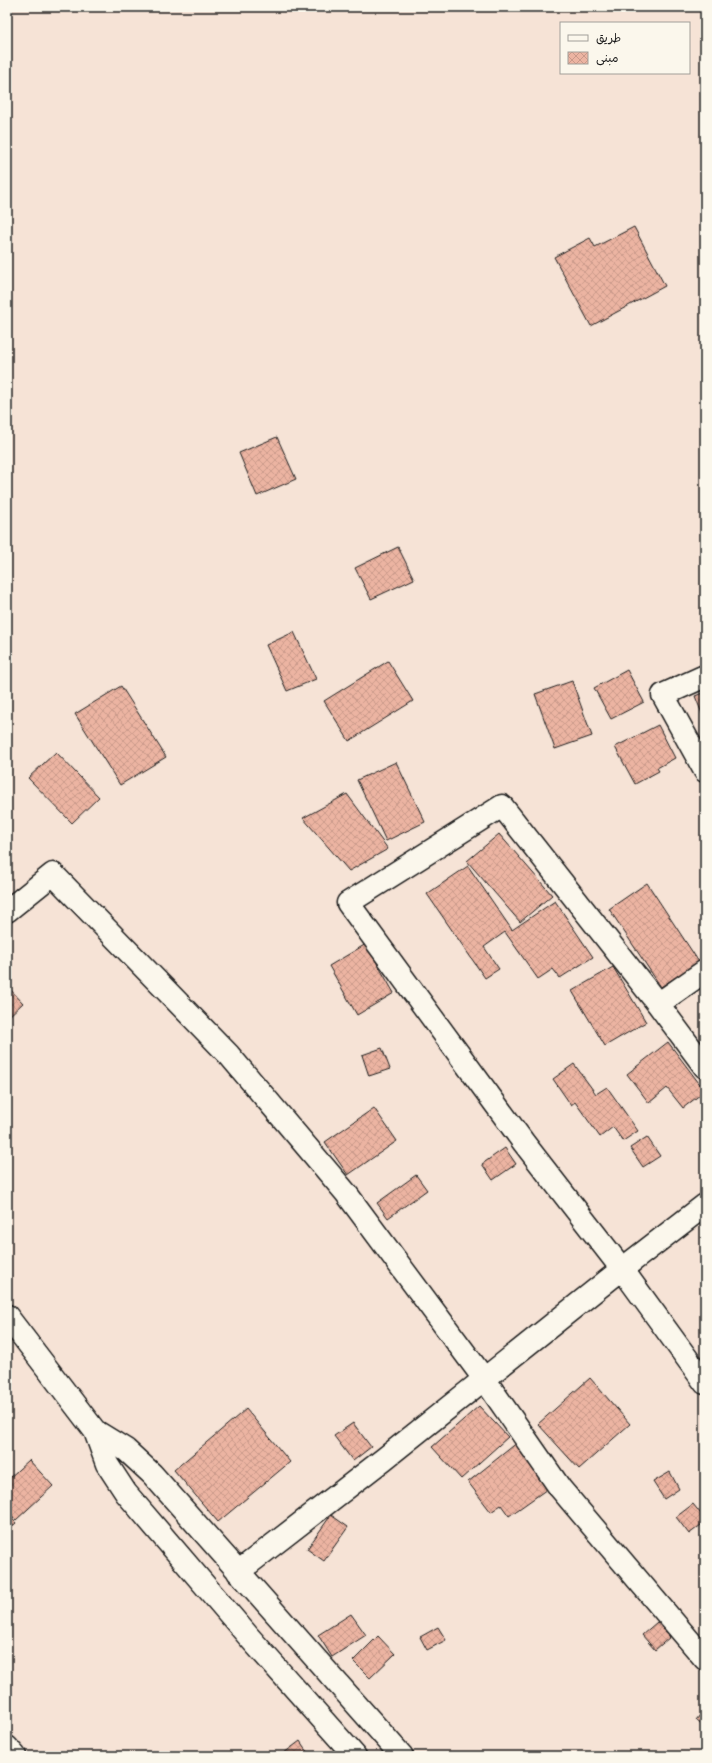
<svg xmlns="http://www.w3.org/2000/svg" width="712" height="1763" viewBox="0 0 712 1763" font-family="Mynerve,'Playpen Sans Arabic',sans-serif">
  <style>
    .building { fill: url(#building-cross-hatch); stroke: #1c1c1c }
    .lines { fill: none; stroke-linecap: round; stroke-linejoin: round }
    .minor-casing { stroke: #1c1c1c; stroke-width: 25 }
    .minor { stroke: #fbf7ec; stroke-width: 22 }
  </style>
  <defs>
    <pattern id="building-cross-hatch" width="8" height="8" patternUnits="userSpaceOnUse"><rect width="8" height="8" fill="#ecb4a2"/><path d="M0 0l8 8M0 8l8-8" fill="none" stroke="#ca9a8b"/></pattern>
  </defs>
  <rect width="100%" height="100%" fill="#f6e3d6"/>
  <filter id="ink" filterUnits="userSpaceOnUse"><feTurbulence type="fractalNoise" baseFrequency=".025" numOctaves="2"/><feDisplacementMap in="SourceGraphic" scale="8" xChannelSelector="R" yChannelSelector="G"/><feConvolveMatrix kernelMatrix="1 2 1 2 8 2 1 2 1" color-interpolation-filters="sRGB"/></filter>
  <g filter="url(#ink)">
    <path class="building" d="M634,227L665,286L591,326L554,257L590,238L595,247Z
      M277,437L296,479L257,496L239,453Z
      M398,547L414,579L371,599L355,568Z
      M294,632L316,679L287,691L266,645Z
      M388,661L413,701L349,741L324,701Z
      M627,670L644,702L611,719L594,688Z
      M572,681L592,736L555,749L535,694Z
      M121,686L166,757L120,785L75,714Z
      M705,692V721L695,696Z
      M658,725L675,758L657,768L659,771L635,784L615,747Z
      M56,752L99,797L72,823L28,778Z
      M396,762L425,822L386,841L357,780Z
      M347,794L388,849L349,871L303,818Z
      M499,834L552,895L520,922L467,861Z
      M468,866L512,930L555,901L593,957L560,978L553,969L538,979L505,932L484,947L499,969L485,978L427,894Z
      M647,883L699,962L661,987L609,909Z
      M366,944L394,993L357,1015L329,966Z
      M613,967L646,1022L605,1046L572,991Z
      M7,986L23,1003L7,1018Z
      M668,1042L705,1091L683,1108L667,1088L649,1103L627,1074Z
      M382,1048L390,1069L369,1076L362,1055Z
      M574,1064L596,1094L607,1087L638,1131L623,1141L613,1127L600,1137L575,1102L571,1105L553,1079Z
      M374,1108L397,1141L348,1175L325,1142Z
      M647,1137L660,1156L643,1167L630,1148Z
      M505,1148L516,1164L493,1180L482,1164Z
      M416,1175L427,1190L388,1218L377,1203Z
      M590,1378L630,1424L579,1469L538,1424Z
      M479,1406L508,1437L461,1479L432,1447Z
      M246,1409L290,1462L218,1522L174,1470Z
      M353,1423L371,1447L353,1461L334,1436Z
      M518,1442L550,1487L509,1516L501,1505L491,1512L468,1482Z
      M29,1460L53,1486L16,1520L7,1510V1480Z
      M670,1472L679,1489L664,1499L653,1482Z
      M693,1504L705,1519V1522L689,1534L676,1517Z
      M7,1513L16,1523L7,1531Z
      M331,1515L348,1527L324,1561L307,1549Z
      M351,1614L366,1635L332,1657L318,1635Z
      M657,1622L670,1637L655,1650L642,1635Z
      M438,1627L446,1640L427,1650L420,1637Z
      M378,1636L395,1654L370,1678L353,1661Z
      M705,1709V1728L696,1720Z
      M300,1741L310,1756H280Z"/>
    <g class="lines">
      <g class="minor-casing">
        <path id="minor" d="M705,676L663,695L705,771
          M7,911L53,874L229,1055L346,1193L485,1380L560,1488L705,1659
          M705,971L658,1004L705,1067
          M658,1004L502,806L348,903L524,1143L622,1269L705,1383
          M7,1316L95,1431L107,1464L126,1493L249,1637L355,1756
          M95,1431L126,1450L152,1474L402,1756
          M238,1572L384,1459L622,1269L705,1205
          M7,1747L15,1756"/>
      </g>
      <use href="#minor" class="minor"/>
    </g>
  </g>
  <rect width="712" height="1763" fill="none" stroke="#fbf7ec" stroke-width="24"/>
  <rect x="12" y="12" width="688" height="1739" fill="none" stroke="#1c1c1c" stroke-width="1.5" filter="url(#ink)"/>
  <rect x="560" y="22" width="130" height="52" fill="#fbf7ec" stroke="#a29f99"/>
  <rect x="568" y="35" width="20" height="6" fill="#fbf7ec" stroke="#a29f99"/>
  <text x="596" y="42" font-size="12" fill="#1c1c1c">طريق</text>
  <rect x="568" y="52" width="20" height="12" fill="url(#building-cross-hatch)" stroke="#a29f99"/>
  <text x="596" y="62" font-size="12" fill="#1c1c1c">مبنى</text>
</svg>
